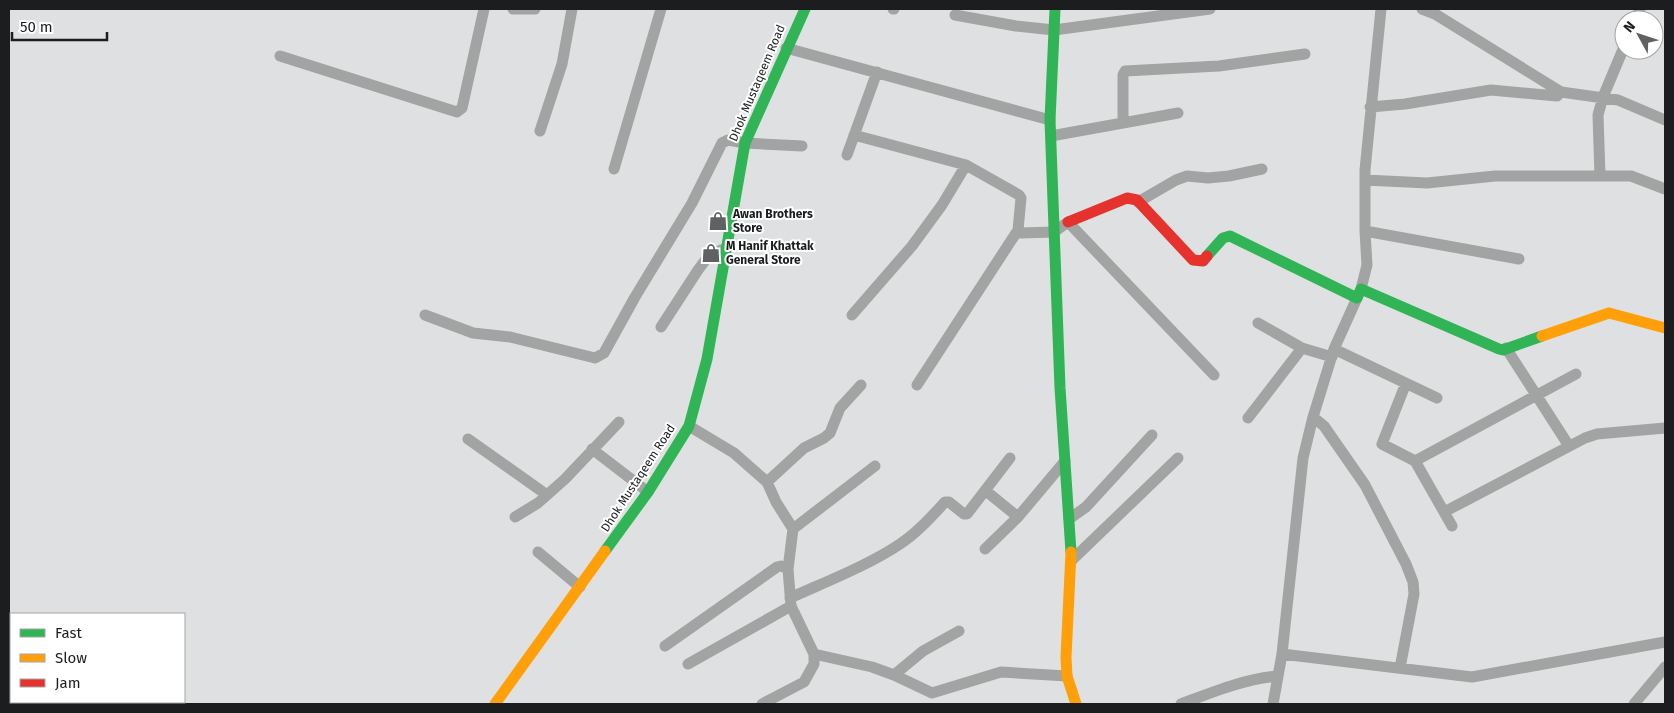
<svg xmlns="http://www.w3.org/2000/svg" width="1674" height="713" viewBox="0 0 1674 713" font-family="'Fira Sans',sans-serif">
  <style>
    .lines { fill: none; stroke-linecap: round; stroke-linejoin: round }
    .street { stroke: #a2a3a3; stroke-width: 11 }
    .fast { stroke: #30b455; stroke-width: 11 }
    .slow { stroke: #ff9f0a; stroke-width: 11 }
    .jam { stroke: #e5322d; stroke-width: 11 }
    .labels { text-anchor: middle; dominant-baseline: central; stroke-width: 4; stroke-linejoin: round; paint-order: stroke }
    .street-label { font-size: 12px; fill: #1c1d1e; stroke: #fff }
    .poi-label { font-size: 12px; font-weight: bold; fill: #1c1d1e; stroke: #fff; text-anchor: start }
  </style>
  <rect width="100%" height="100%" fill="#dee0e2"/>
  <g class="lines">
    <path class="street" d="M513,9H535
      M893,9H894
      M1422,9L1435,14L1561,92L1618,100L1665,120
      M955,15L1016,26L1054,30L1210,9
      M1635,20L1640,9
      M786,48L1050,120
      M280,56L457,112L462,108L484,9
      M1370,107L1405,104L1491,90L1557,96L1561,92
      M1123,123V75L1125,71L1219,66L1305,54
      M540,131L562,64L572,9
      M854,135L966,165L1019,195L1021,198L1018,230L1021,233L1054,232L1068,222L1214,375
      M1051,136L1178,113
      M847,155L877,72
      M614,169L661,9
      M1600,176L1598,115L1603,97L1624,47
      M1365,180L1427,183L1495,176H1631L1665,189
      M1138,202L1176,180L1187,176L1208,178L1229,176L1262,169
      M1365,231L1519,259
      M1361,289L1367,265L1365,231V170L1381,9
      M425,315L473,333L510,337L595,358L604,353L635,297L692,203L722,143L728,140L745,143L802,146
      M852,315L912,246L942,205L966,165
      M1258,323L1302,348L1332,357
      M661,327L698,270L707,258L716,252L727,248
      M1506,348L1569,446
      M1334,349L1437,398
      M1406,383L1382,444L1415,461L1576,374
      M917,385L1018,230
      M1313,417L1324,426L1365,485L1406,564L1413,582L1414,594L1400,668
      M1248,418L1302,348
      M689,426L734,453L767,482L776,502L793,529L788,569L791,606L814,654V664L804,682L762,704
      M468,439L547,495
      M592,449L648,492
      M1415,461L1452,526
      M767,482L804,448L824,438L830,433L840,408L861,385
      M986,491L1018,517
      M1444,512L1585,438L1597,434L1665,428
      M515,517L538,503L565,479L619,422
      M1069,519L1086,507L1152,435
      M793,529L875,466
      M985,549L1018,517L1065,461
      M538,552L580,587
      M1072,560L1178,458
      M790,598C825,582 869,565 900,544C917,533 931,517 945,502H949L964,514H967L1010,458
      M665,646L777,567L781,566L788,569
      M814,654L872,667L894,675L932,693L1001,672L1067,676
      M1282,654L1472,677L1665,642
      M688,664L791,606
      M894,675L923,651L959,631
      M135,702L141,704
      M1181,704C1213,692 1244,679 1278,676
      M1273,704L1282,654L1303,458L1313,417L1334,349L1357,298
      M1634,704L1665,667"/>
    <path class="fast" d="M1055,9L1050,120L1060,388L1071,552
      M1207,256L1223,238L1230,236L1357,298L1361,289L1499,349L1503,350L1542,336
      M605,551L648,492L689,426L707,359L745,143L805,9"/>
    <path class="slow" d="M1542,336L1609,313L1665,328
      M1071,552L1066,657L1067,676L1076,704
      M495,704L605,551"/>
    <path class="jam" d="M1068,222L1127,198L1137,200L1193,260L1203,261L1207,256"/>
  </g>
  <defs>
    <g id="shop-bare" transform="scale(1.5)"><path d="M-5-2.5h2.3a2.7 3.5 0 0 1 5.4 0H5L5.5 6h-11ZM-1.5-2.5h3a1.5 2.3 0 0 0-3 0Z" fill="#606163" stroke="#fff" stroke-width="2.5" paint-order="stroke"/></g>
  </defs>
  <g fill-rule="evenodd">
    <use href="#shop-bare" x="718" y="221"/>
    <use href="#shop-bare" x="711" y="253"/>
  </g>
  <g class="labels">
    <g class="street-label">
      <text transform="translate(757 83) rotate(-67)">Dhok Mustaqeem Road</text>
      <text transform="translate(638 478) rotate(-57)">Dhok Mustaqeem Road</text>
    </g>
    <g class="poi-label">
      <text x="733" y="214">Awan Brothers<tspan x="733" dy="14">Store</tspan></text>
      <text x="726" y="246">M Hanif Khattak<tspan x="726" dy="14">General Store</tspan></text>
    </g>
  </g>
  <rect width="1674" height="713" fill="none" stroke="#1c1d1e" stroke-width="20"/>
  <rect x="10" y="613" width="175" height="90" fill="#ffffff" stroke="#a4a5a5"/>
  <rect x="20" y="629" width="25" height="8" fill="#30b455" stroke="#a4a5a5"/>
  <text x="55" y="638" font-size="15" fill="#1c1d1e">Fast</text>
  <rect x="20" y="654" width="25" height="8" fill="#ff9f0a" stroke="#a4a5a5"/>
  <text x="55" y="663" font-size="15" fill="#1c1d1e">Slow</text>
  <rect x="20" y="679" width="25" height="8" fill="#e5322d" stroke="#a4a5a5"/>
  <text x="55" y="688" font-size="15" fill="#1c1d1e">Jam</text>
  <g transform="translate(1639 35) rotate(310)"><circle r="24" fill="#ffffff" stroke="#a4a5a5"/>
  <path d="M0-4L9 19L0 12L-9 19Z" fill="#606163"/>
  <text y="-8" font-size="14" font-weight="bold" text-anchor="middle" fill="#1c1d1e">N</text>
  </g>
  <path d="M12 32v8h95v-8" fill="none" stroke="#1c1d1e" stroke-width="2.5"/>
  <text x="20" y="32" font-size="15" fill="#1c1d1e" stroke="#ffffff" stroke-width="4" paint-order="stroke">50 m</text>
</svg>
